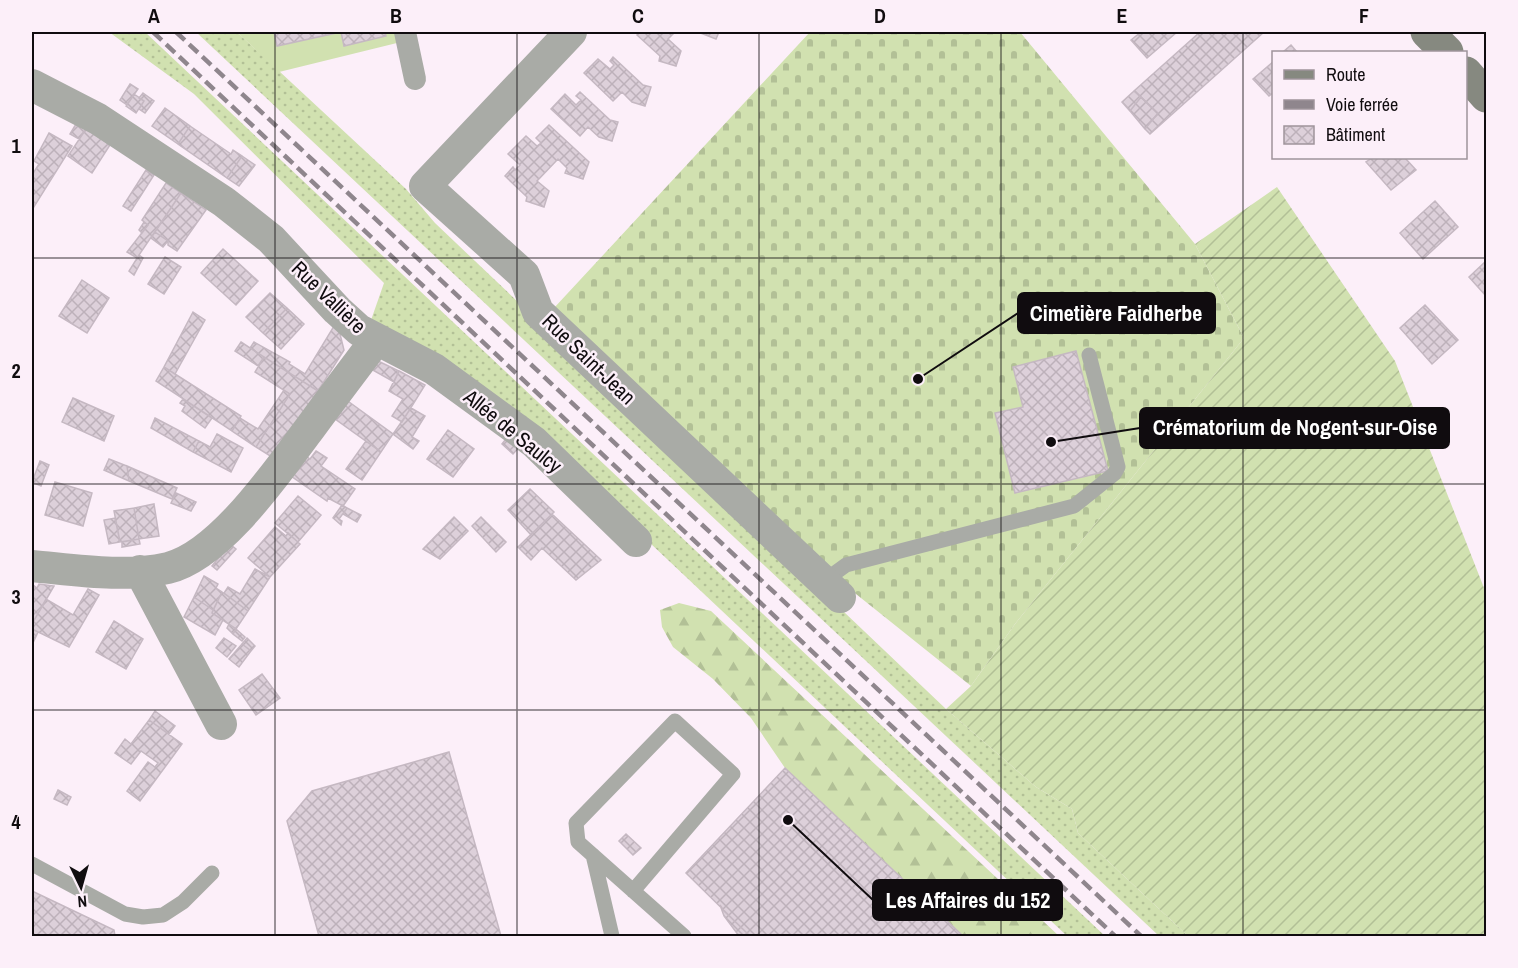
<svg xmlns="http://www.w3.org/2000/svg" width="1518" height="968" viewBox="0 0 1518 968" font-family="'Archivo Narrow',sans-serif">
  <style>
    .grass { fill: url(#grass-dots) }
    .forest { fill: url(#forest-firs) }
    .cemetery { fill: url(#cemetery-stones) }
    .garden { fill: url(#garden-furrows) }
    .pitch { fill: #d1e1b0 }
    .building { fill: url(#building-cross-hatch); stroke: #c5b8c2; stroke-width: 1.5 }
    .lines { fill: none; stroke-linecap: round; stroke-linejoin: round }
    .service { stroke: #a9aba6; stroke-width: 15 }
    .pedestrian { stroke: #a9aba6; stroke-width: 22 }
    .minor { stroke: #a9aba6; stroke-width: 32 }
    .secondary { stroke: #868980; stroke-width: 33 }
    .rail { stroke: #8f868d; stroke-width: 4.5; stroke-dasharray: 12 6; stroke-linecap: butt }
    .grid { fill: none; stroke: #100c0f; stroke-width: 1.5; stroke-opacity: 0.55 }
    .labels { text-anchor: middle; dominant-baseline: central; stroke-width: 5; stroke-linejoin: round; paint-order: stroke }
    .street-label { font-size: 21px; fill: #100c0f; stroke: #fceff9 }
    .leader { fill: none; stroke: #100c0f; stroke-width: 2 }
    .callout-dot { fill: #100c0f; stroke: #fceff9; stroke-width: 2 }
    .callout { fill: #100c0f; stroke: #100c0f; stroke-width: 2 }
    .callout-label { font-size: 22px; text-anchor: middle; font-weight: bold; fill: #fff }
    .neatline { fill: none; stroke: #100c0f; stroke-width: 2 }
    .grid-label { font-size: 20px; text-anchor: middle; font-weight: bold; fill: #100c0f }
  </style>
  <defs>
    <pattern id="grass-dots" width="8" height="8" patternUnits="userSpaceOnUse" patternTransform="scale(1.5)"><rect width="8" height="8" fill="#d1e1b0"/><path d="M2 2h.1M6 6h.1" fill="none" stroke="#b2c096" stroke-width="1.8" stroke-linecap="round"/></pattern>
    <pattern id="forest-firs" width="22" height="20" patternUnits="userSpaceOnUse" patternTransform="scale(1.5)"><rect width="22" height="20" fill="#d1e1b0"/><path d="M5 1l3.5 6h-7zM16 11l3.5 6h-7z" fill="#b2c096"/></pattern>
    <pattern id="cemetery-stones" width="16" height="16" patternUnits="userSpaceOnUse" patternTransform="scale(1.5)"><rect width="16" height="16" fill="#d1e1b0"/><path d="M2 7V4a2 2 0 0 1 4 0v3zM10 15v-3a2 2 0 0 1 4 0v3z" fill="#b2c096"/></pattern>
    <pattern id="garden-furrows" width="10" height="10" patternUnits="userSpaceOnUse" patternTransform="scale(1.5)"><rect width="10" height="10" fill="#d1e1b0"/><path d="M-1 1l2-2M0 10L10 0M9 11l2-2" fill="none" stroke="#b2c096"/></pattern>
    <pattern id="building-cross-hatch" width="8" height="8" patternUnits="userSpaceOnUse" patternTransform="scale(1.5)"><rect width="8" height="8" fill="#ddd0da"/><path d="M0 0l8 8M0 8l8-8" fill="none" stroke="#bdb1ba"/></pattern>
  </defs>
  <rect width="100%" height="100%" fill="#fceff9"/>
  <path class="grass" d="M109,32H145L1105,936H1067L563,461L370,323L384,283L194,94Z
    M196,32H237L406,189L435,223L946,709L1036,787L1072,809L1078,833L1188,936H1159Z"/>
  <path class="forest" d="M679,603L711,611L1059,936H963L785,768L751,718L713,679L673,647L662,627L660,610Z"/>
  <path class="cemetery" d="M810,32H1020L1195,244L1244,338L1015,624L971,686L851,590L554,308Z"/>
  <path class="garden" d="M1277,187L1395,361L1486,593V936H1188L1078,833L1072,809L1036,787L946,709L971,686L1015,624L1244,338L1195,244Z"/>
  <path class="pitch" d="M237,32H399L401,42L279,72Z"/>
  <path class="building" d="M274,32H385L386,36L344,46L341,32L277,46Z
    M640,32H675L668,39L681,51L676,66L659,61L660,56L637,35Z
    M698,32H719L716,39Z
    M1141,32H1177L1147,58L1131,40Z
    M1200,32H1264L1150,134L1145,129L1158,113L1134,91Z
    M1291,45L1297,52H1283Z
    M613,57L643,85L651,87L645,106L632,102L622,92L613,101L584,73L598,59L610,69L614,65L610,61Z
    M1274,61V92L1269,96L1253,79Z
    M130,84L138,89L127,105L120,100Z
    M1134,91L1141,97L1130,111L1122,102Z
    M580,92L610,120L618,122L612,141L599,137L588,127L580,136L551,109L565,94L576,105L581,100L576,96Z
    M143,93L154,101L145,113L139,109L144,101L139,98Z
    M134,94L144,101L136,113L126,106Z
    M1141,97L1158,113L1145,129L1130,111Z
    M165,108L190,126L178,144L152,126Z
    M76,124L86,129L79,139L70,134Z
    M549,125L589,162L583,179L565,173L567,168L558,159L537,181L549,191L544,207L526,201L527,197L505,176L513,167L515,170L520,165L508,154L526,136L537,146L541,143L536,138Z
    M190,126L231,154L233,150L242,156L227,178L178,144Z
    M86,129L110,145L92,173L68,156Z
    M49,133L72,146L32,210V175L39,164L34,161Z
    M242,156L255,165L239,186L227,178Z
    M1372,158H1405L1416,170L1391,190L1366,162Z
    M146,170L154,175L131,211L123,206Z
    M166,183L181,193L137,258L127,252L148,225L142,220Z
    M181,193L206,210L177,251L168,245V241L155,232Z
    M1435,201L1458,227L1423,259L1400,233Z
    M144,222L148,225L142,233L139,230Z
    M155,232L168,241L163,247L151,238Z
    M223,249L258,281L236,305L201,273Z
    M139,255L143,258L134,275L129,271Z
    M165,257L181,267L164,294L148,284Z
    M1486,261V296L1469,277Z
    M82,280L109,298L87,333L59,316Z
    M270,293L287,308L263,333L246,317Z
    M1425,305L1458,340L1432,364L1400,328Z
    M287,308L304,324L281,349L263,333Z
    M193,312L205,320L175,374L164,367Z
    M334,326L339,330L344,350L318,391L250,348L254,342L290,362L289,364L305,374Z
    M241,342L264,357L258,366L235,351Z
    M1076,351L1108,471L1015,493L995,413L1023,407L1013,367Z
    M264,357L318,391L275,459L256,447L290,394L255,372Z
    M378,361L399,371L394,382L371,369Z
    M164,367L241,416L232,431L156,381Z
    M399,371L425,385L402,422L392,416L403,399L389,391Z
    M284,390L290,394L256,447L232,431L240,418L258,429Z
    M73,398L114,416L104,441L62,422Z
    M183,399L212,418L205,428L182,411L185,406L180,403Z
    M345,399L393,434L381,452L331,416Z
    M411,408L425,416L412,437L419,441L413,449L393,434Z
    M155,418L199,441L193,452L151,428Z
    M448,430L474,449L453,477L427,459Z
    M217,434L243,448L231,472L193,452L199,441L210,447Z
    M509,435L521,445L513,454L502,444Z
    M366,441L381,452L362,480L346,469Z
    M316,451L327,458L321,466L355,489L343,506L328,498L327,501L288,474L302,453L310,459Z
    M109,459L127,466L129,481L104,470Z
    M40,461L49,465L41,486L32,482Z
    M127,466L177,488L172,499L129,481Z
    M55,482L92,493L83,526L45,515Z
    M530,489L554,512L531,535L508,510Z
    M176,493L196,502L191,511L171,503Z
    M298,496L321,515L298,542L275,523Z
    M154,504L159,536L139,539L134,508Z
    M342,505L347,508L339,519L342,521L341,525L333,518Z
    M134,508L139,539L120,542L114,511Z
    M347,508L361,515L357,522L343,514Z
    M552,514L601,560L576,580L542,548L531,560L518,547Z
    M454,517L468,531L440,559L423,549Z
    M481,517L506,542L496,552L472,526Z
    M115,518L120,542L109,544L104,520Z
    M275,527L286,536L288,533L300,544L270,577L248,558Z
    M139,539L140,544L122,547V542Z
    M230,544L236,549L217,570L212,566Z
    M255,569L270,577L248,611L224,593L228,587L240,594Z
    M204,576L218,584L216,588L222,592L213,610L194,597Z
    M32,584L37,588L39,584L54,586L32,624Z
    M88,589L99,595L69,647L32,629V624L46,599L73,615Z
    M222,592L248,611L236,629L212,613Z
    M194,597L213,610L212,613L223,620L215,635L184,617Z
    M114,621L143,639L126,669L96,652Z
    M229,624L236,629L233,634L227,628Z
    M32,629L38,632L32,645Z
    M236,629L245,637L242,641L233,634Z
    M224,638L236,646L227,657L216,648Z
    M247,638L255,646L251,651L242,644Z
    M242,644L251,651L239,667L229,659Z
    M262,674L280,698L256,715L239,690Z
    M155,711L175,726L169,734L149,720Z
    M149,720L182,744L140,801L127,791L148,762L155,767L158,763L141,751L131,764L115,753L125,739L131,744Z
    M449,752L501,936H319L287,821L312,791Z
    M785,768L963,936H750L686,873Z
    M58,790L71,797L67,805L54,799Z
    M626,834L641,848L633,855L619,841Z
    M32,891L114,930L115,936H32Z
    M720,905L724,911L750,936H739L724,916Z"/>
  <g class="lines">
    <path class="service" d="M824,581L846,565L1074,506L1114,474L1118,467L1089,355
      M593,855L612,936
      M32,864L125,914L143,917L163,915L183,902L212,873
      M633,891L733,774L675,721L576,823L578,842L684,936"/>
    <path class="pedestrian" d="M405,32L415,79"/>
    <path class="minor" d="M571,32L425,186L524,275L538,312L840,597
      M32,85L98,119L224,202L271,239L337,310L359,330L434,369L534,442L636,541
      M32,566C76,570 124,578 168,568C221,555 278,470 310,428C332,398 354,369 376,340
      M140,571L221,724"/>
    <path class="secondary" d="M1427,32L1447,52
      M1466,73L1486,96"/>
    <path class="rail" d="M153,32L1115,936
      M176,32L1141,936"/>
  </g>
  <path class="grid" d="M275,32V936M517,32V936M759,32V936M1001,32V936M1243,32V936M32,258H1486M32,484H1486M32,710H1486"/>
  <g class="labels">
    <g class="street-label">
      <text transform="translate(329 297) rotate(44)">Rue Vallière</text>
      <text transform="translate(589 359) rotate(44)">Rue Saint-Jean</text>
      <text transform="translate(513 431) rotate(39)">Allée de Saulcy</text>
    </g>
  </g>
  <path class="leader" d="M918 379L1018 313M1051 442L1140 428M788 820L873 900"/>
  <g class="callout-dot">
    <circle cx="918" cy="379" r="6"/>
    <circle cx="1051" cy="442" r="6"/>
    <circle cx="788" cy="820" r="6"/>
  </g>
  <g class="callout">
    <rect x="1018" y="293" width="197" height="40" rx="6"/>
    <rect x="1140" y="408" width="309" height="40" rx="6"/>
    <rect x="873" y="880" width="189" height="40" rx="6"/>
  </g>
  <g class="callout-label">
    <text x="1116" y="321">Cimetière Faidherbe</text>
    <text x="1295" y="435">Crématorium de Nogent-sur-Oise</text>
    <text x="968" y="908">Les Affaires du 152</text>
  </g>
  <rect width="1518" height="968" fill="none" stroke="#fceff9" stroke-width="66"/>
  <rect x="1272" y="51" width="195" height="108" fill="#fceff9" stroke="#9e949b" stroke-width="1.5"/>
  <rect x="1284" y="70" width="30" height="9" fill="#868980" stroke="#9e949b" stroke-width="1.5"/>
  <text x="1326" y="81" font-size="18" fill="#100c0f">Route</text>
  <rect x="1284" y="100" width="30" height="9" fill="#8f868d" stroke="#9e949b" stroke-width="1.5"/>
  <text x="1326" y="111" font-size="18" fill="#100c0f">Voie ferrée</text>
  <rect x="1284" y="126" width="30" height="18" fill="url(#building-cross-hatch)" stroke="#9e949b" stroke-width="1.5"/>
  <text x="1326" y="141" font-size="18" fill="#100c0f">Bâtiment</text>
  <g transform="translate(81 887) rotate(175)" stroke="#fceff9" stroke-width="4.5" paint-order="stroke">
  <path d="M0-4.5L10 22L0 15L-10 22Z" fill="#100c0f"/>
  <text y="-9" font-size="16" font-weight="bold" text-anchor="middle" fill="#100c0f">N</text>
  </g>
  <rect x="33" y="33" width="1452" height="902" class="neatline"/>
  <g class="grid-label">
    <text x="154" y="23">A</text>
    <text x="396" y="23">B</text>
    <text x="638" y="23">C</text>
    <text x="880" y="23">D</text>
    <text x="1122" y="23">E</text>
    <text x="1364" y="23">F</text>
    <text x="16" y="153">1</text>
    <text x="16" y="378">2</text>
    <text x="16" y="604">3</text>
    <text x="16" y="829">4</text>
  </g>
</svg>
